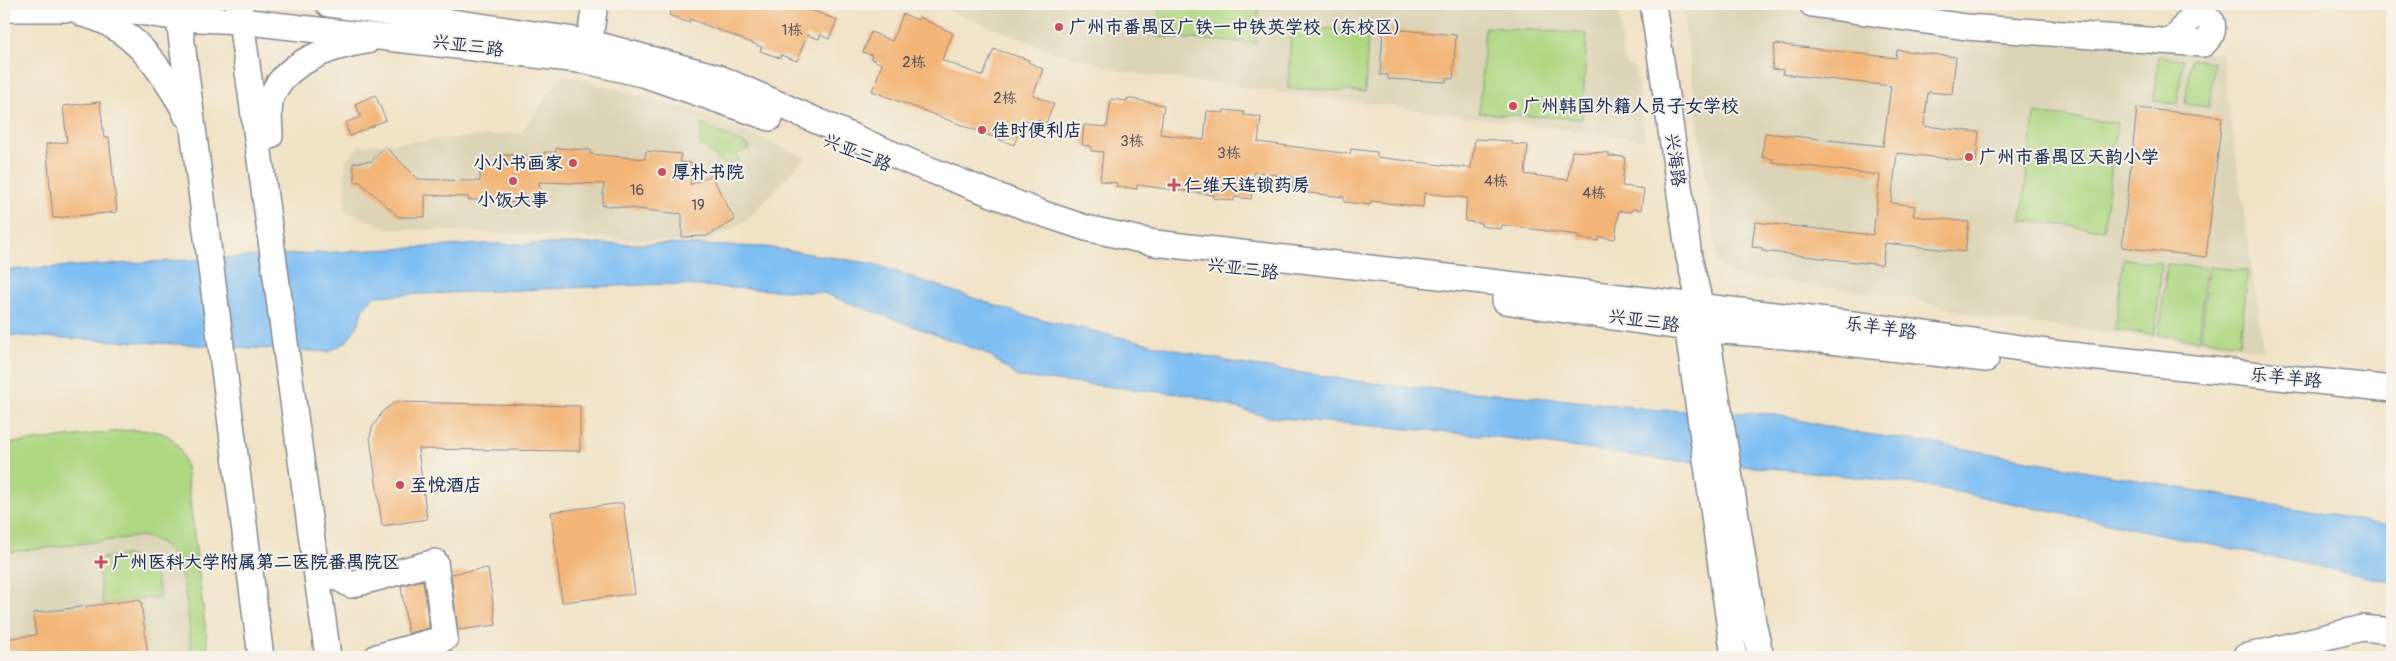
<svg xmlns="http://www.w3.org/2000/svg" width="2396" height="661" viewBox="0 0 2396 661" font-family="Pangolin,'LXGW WenKai TC',sans-serif">
  <style>
    .built { fill: #dcd4b6 }
    .green { fill: #aed782; stroke: #648370 }
    .water { fill: #7ebef3; stroke: #4c76a8 }
    .building { fill: #f3b577 }
    .lines { fill: none; stroke-linecap: round; stroke-linejoin: round }
    .minor-casing { stroke: #868892; stroke-width: 28 }
    .minor { stroke: #fff; stroke-width: 25 }
    .poi-dot { fill: #d1495b; stroke: #f7f3e8; stroke-width: 2 }
    .labels { text-anchor: middle; dominant-baseline: central; stroke-width: 4; stroke-linejoin: round; paint-order: stroke }
    .number-label { font-size: 15px; fill: #515064 }
    .poi-label { font-size: 18px; font-weight: bold; fill: #1b2f5e; stroke: #f7f3e8; text-anchor: start }
    .street-label { font-size: 18px; fill: #1b2f5e; stroke: #f7f3e8 }
  </style>
  <rect width="100%" height="100%" fill="#f7f3e8"/>
  <filter id="ink" filterUnits="userSpaceOnUse"><feTurbulence type="fractalNoise" baseFrequency=".02" numOctaves="2"/><feDisplacementMap in="SourceGraphic" scale="10" xChannelSelector="R" yChannelSelector="G"/><feConvolveMatrix kernelMatrix="1 2 1 2 8 2 1 2 1" color-interpolation-filters="sRGB"/></filter>
  <filter id="wash" filterUnits="userSpaceOnUse"><feTurbulence type="fractalNoise" baseFrequency=".0096" numOctaves="4" result="noise"/><feDisplacementMap in="SourceGraphic" scale="20" xChannelSelector="R" yChannelSelector="G"/><feGaussianBlur stdDeviation="1.12" result="paint"/><feColorMatrix in="noise" values="0 0 0 0 0 0 0 0 0 0 0 0 0 0 0 0 0 1.4 0 .05"/><feComposite in="paint" operator="in"/></filter>
  <g filter="url(#wash)">
    <rect width="100%" height="100%" fill="#f0e2c5"/>
    <path class="built" d="M931,4H1627L1619,14L1624,62L1636,70L1645,140L1125,72L1053,51Z
      M1682,4H1761L1958,34L2017,40L2221,53L2264,350L1989,319L1905,297L1733,276L1717,262Z
      M563,74L696,112L806,157L747,220L705,243L388,228L345,210L346,160L359,146L521,133Z
      M130,430L161,431L180,448L186,467L209,657H4V444Z"/>
    <path class="green" d="M1159,4H1259L1256,43L1157,37Z
      M1291,27L1368,31L1365,92L1288,88Z
      M1485,27L1587,34L1582,119L1479,113Z
      M2159,56L2183,59L2177,104L2154,101Z
      M2191,59L2214,62L2209,107L2185,104Z
      M2034,113L2117,123L2104,230L2021,220Z
      M702,124L751,147L737,154L739,160L725,165L700,144Z
      M2123,259L2162,263L2155,334L2115,330Z
      M2167,264L2206,268L2199,340L2159,335Z
      M2209,267L2248,271L2240,343L2201,339Z
      M130,430C164,431 176,431 186,467L209,657H192C188,626 189,566 164,545C158,540 149,538 142,536L4,553V444Z
      M126,555C153,562 156,571 160,597L103,604L97,559Z"/>
    <path class="water" d="M484,244H663L766,247L874,264L1026,316L1240,364L1386,385L1558,399L1660,410L1772,414L1852,432L1944,445L2392,526V582L1924,485L1793,470L1666,460L1491,436L1269,417L1190,395L1018,377L986,353L823,293L663,284L375,296L363,308L358,325L346,342L329,352L4,335V270Z"/>
    <g id="blocks">
      <path class="building" d="M658,4H814L811,10L837,20L829,39L820,35L819,39L807,35L797,61L781,55L780,58L760,51L762,47L690,19L689,23L669,15L671,10Z
        M903,14L918,20L919,17L953,33L942,60L983,76L994,49L1029,60L1028,62L1043,69L1033,95L1054,104L1046,123L1037,120L1036,124L1024,119L1014,145L872,91L882,64L871,59L872,55L863,52L871,32L892,41Z
        M1391,29L1456,35L1453,79L1446,78V82L1388,79V75H1380L1383,31H1390Z
        M1775,44L1896,58L1897,50L1956,57L1952,94L1928,92L1924,126L1979,132L1976,162L1897,153L1891,203L1915,206L1913,216L1969,222L1965,252L1885,243L1882,265L1762,251L1763,248L1752,247L1755,222L1873,235L1880,175L1772,162L1773,159L1762,157L1765,133L1883,146L1891,86L1782,74L1783,70L1772,69Z
        M375,95L386,120L350,136L345,123L361,116L355,104Z
        M1127,98L1164,105L1160,134L1204,140L1207,111L1224,113V110L1244,112V115L1261,117L1258,142L1350,154L1351,149L1377,152V157L1449,166L1471,168L1475,139L1512,141V144L1528,145L1525,174L1568,180L1572,151L1609,153V156L1625,157L1622,186L1644,189L1641,210L1632,209L1631,212L1619,211L1615,239L1599,237L1598,241L1578,238V235L1502,225L1501,229L1481,226V223L1465,221L1467,198L1424,193L1423,207L1371,201L1370,205L1344,202V197L1292,191L1293,177L1254,172L1251,199L1234,197V201L1213,198L1214,195L1137,185V189L1116,186L1117,183L1100,181L1103,152L1091,151V146L1082,145L1084,125L1107,127L1111,99L1127,101Z
        M100,102L104,138L109,137L117,212L53,218L46,144L67,142L63,106Z
        M2137,108L2222,117L2206,257L2122,247Z
        M385,146L418,179L468,181H480V167H499L500,155H544V152H556V148L590,150V154L645,159L646,151L681,154L680,162L692,163L690,185L711,175L735,220L707,236L682,237V214L602,205L604,184L539,182V199H526V203L499,202V200H468V197L425,195V217H399L360,182H355L353,163L372,161Z
        M395,402L580,406V451L418,449L427,519L382,526L370,437L372,428L383,411Z
        M623,503L635,594L562,602L551,512Z
        M488,568L496,625L458,630L451,574Z
        M423,580L429,628L408,633L401,586Z
        M136,600L141,601L148,657H4V639L36,635L33,613Z"/>
    </g>
  </g>
  <g filter="url(#ink)">
    <use href="#blocks" fill-opacity="0" stroke="#868892" stroke-width="1"/>
    <g class="lines">
      <g class="minor-casing">
        <path id="minor" d="M177,4L261,657
          M328,4L588,42L717,77L915,164L1041,213L1086,228L1155,243L1878,327L2061,354L2392,389
          M1653,4L1689,257L1706,329L1753,622L1761,657
          M1812,4L1966,27L2203,44C2211,37 2214,33 2212,22L2205,16L2195,15C2183,23 2184,33 2171,41
          M239,6L328,657
          M4,9H120L179,18L241,21L587,61L646,75L770,118
          M83,14C124,23 152,56 173,91C178,99 183,106 186,115
          M587,58L595,4
          M270,136C270,125 268,113 270,102C280,63 332,46 367,41
          M1505,301L1687,328L1786,336L1986,359
          M1685,311L1734,657
          M315,565L351,585L435,562L445,638L377,657
          M2245,657L2362,628L2392,631"/>
      </g>
      <use href="#minor" class="minor"/>
    </g>
  </g>
  <g class="poi-dot">
    <circle cx="1059" cy="27" r="5"/>
    <circle cx="1513" cy="106" r="5"/>
    <circle cx="982" cy="130" r="5"/>
    <circle cx="1969" cy="157" r="5"/>
    <circle cx="573" cy="163" r="5"/>
    <circle cx="662" cy="172" r="5"/>
    <circle cx="513" cy="181" r="5"/>
    <path d="M1171.5 177.5h5v5h5v5h-5v5h-5v-5h-5v-5h5z"/>
    <circle cx="400" cy="485" r="5"/>
    <path d="M98.5 554.5h5v5h5v5h-5v5h-5v-5h-5v-5h5z"/>
  </g>
  <g class="labels">
    <g class="number-label">
      <text x="792" y="30">1栋</text>
      <text x="914" y="62">2栋</text>
      <text x="1005" y="98">2栋</text>
      <text x="1132" y="141">3栋</text>
      <text x="1229" y="153">3栋</text>
      <text x="1496" y="181">4栋</text>
      <text x="637" y="190">16</text>
      <text x="1594" y="193">4栋</text>
      <text x="698" y="205">19</text>
    </g>
    <g class="poi-label">
      <text x="1069" y="27">广州市番禺区广铁一中铁英学校（东校区）</text>
      <text x="1523" y="106">广州韩国外籍人员子女学校</text>
      <text x="992" y="130">佳时便利店</text>
      <text x="1979" y="157">广州市番禺区天韵小学</text>
      <text x="563" y="163" text-anchor="end">小小书画家</text>
      <text x="672" y="172">厚朴书院</text>
      <text x="1184" y="185">仁维天连锁药房</text>
      <text x="513" y="200" text-anchor="middle">小饭大事</text>
      <text x="410" y="485">至悦酒店</text>
      <text x="112" y="562">广州医科大学附属第二医院番禺院区</text>
    </g>
    <g class="street-label">
      <text transform="translate(468 46) rotate(7)">兴亚三路</text>
      <text transform="translate(857 153) rotate(22)">兴亚三路</text>
      <text transform="translate(1675 160) rotate(82)">兴海路</text>
      <text transform="translate(1243 269) rotate(7)">兴亚三路</text>
      <text transform="translate(1644 321) rotate(8)">兴亚三路</text>
      <text transform="translate(1881 328) rotate(8)">乐羊羊路</text>
      <text transform="translate(2286 378) rotate(6)">乐羊羊路</text>
    </g>
  </g>
  <rect width="2396" height="661" fill="none" stroke="#f7f3e8" stroke-width="20"/>
</svg>
